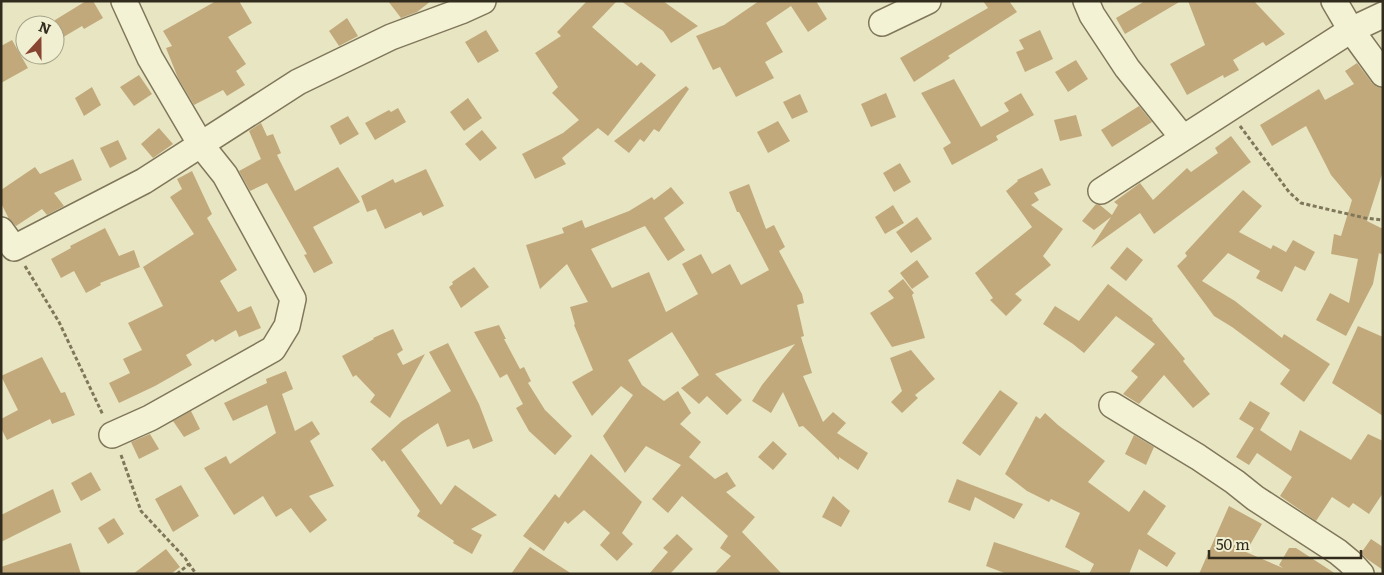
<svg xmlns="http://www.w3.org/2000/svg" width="1384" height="575" viewBox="0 0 1384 575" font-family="Literata,serif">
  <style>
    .building { fill: #c2a97c }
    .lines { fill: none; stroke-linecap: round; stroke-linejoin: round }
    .minor-casing { stroke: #80775b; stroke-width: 28 }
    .path { stroke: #80775b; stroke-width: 3; stroke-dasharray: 4 2.5; stroke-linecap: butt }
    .minor { stroke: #f4f2d4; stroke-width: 25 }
  </style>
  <rect width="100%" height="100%" fill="#e8e6c2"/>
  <path class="building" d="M86,1H93L103,18L84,29L82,26L55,42V20Z
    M216,1H239L252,23L228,37L246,64L236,71L245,85L227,96L223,90L194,105L178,78L166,48L172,46L163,31Z
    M388,1H431L417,12L401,18Z
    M587,1H617L592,27L637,66L641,62L656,75L608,136L598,128L562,158L566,164L535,179L522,154L563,133L579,120L552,93L558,87L535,53L561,36L557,32Z
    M621,1H663L698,26L671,43L663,31Z
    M759,1H816L827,19L808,32L791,6L766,23L783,52L765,62L774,78L736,97L720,67L713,70L696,36L724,25Z
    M983,1H1009L1017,12L948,56L950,58L914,82L900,58L988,8Z
    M1145,1H1181L1125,34L1116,18Z
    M1188,1H1254L1285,34L1266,46L1263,42L1233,60L1239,70L1224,78L1223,75L1187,95L1170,64L1205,45Z
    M347,18L358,36L339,46L329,31Z
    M486,30L499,51L478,63L465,42Z
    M1040,30L1053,59L1025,72L1016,52L1024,49L1019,40Z
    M12,40L28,68L1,83V46Z
    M1076,60L1088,79L1068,92L1055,72Z
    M1357,63L1372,83L1377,87L1383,88V171L1367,221L1383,229V255L1379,253L1373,284L1346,336L1316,320L1330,293L1349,303L1358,259L1331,254L1334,234L1341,236L1352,200L1331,175L1306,126L1272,146L1260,125L1319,89L1325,100L1354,84L1345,71Z
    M139,75L152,94L134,106L120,87Z
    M954,79L981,127L1009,111L1004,103L1021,93L1034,115L996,136L998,140L952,165L943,148L951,143L921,93Z
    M686,86L689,89L659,132L654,129L644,142L640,139L629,153L614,141Z
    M92,87L101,105L84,116L75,98Z
    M886,93L896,117L871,127L861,104Z
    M800,94L808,112L792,119L783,102Z
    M468,98L482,118L464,131L450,112Z
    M1139,106L1152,122L1112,147L1101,130Z
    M398,108L406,122L375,140L365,123L389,110L391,112Z
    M1076,115L1082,136L1060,141L1054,120Z
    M348,116L359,134L340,145L330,126Z
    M778,121L790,141L768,153L757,132Z
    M261,123L267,136L273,134L281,153L277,155L295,191L338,167L360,202L313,227L333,263L314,273L304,255L307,254L267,183L250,191L239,171L261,159L249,131Z
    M159,128L173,144L153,158L141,144Z
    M482,130L497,148L480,161L465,144Z
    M1231,136L1251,162L1154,234L1140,213L1091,248L1111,217L1094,230L1082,221L1096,204L1100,205L1112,215L1118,205L1114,202L1140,183L1153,200L1187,168L1191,172L1218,153L1215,148Z
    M118,140L127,159L110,168L100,148Z
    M73,159L82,180L54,193L64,206L47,215L42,209L16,226L9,219L1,203V190L35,167L40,174Z
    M900,163L911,182L894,192L883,173Z
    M1042,168L1051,185L1034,193L1039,200L1031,205L1063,229L1043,256L1051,265L1015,294L1022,300L1006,316L990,300L993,298L975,273L1032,227L1006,191L1018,181L1017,180Z
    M426,169L444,206L423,216L421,212L385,229L376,209L367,212L361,196L393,179L395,183Z
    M192,171L212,214L207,218L237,270L220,281L238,312L251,306L261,328L239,337L236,330L215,342L213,339L186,355L192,365L155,386L119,403L109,383L130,373L123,359L142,350L128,323L163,306L143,267L194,234L170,197L182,189L177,179Z
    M749,184L766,229L774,225L785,247L779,251L802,294L804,303L797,305L804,336L801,337L812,373L803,376L823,422L833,412L846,423L837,433L868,453L858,470L839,457V460L803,426L799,427L783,392L771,413L752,401L762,385L795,344L715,374L742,400L727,415L707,396L699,404L681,388L699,375L672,332L628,360L642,385L664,401L678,391L691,413L680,424L701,442L689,457L715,479L727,472L736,486L726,492L755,517L742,532L782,574H714L731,556L720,548L728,536L682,496L668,513L652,499L681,465L646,446L625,473L603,436L633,395L621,386L592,416L572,382L593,370L574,325L575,324L570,307L588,302L567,264L540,289L526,245L564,233L562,228L582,220L585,228L629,211L652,197L654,200L671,187L684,203L664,218L685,250L668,261L645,226L591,249L612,288L649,272L666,312L698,294L682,264L701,254L712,274L730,264L741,285L769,270L739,212H737L729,192Z
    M1243,190L1262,206L1239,232L1271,249L1273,245L1286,252L1293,240L1315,252L1305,271L1295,266L1282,292L1256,278L1260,271L1228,253L1202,281L1235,301L1282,338L1284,334L1330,364L1304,402L1280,384L1290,370L1232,327L1214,316L1177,266L1187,256L1185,253Z
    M893,205L904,223L885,234L875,217Z
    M917,217L932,239L911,253L896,232Z
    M105,228L119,256L134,250L140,267L100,283L101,285L86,293L74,271L61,278L51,259L71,248L70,246Z
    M1127,247L1143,260L1126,281L1110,268Z
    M917,260L929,277L912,289L900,273Z
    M474,267L489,287L461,308L449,287L453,284L452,282Z
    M903,279L914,293L912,295L925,338L892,347L870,313L894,298L888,291Z
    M1108,284L1153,319L1152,320L1185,359L1183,361L1210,394L1193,408L1164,375L1139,404L1123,394L1138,377L1131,371L1155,344L1116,316L1084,353L1073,344L1043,324L1055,306L1079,321Z
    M499,325L506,339H504L520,369L524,367L531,381L528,383L545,410L572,436L555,455L529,431L516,408L523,404L507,374L500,378L474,332Z
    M1358,326L1383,337V416L1332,383Z
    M393,329L403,350L397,354L403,365L425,354L390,418L370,402L375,395L356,375L353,377L342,356L374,339L373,338Z
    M448,343L479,404L493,441L473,449L469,439L447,447L438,423L420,435L401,450L441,505L455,485L497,515L471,529L482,535L472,554L453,543L454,541L417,516L420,511L384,460L382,462L371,449L402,421L451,391L429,352Z
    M911,350L935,379L915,395L918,398L902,413L891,402L902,391L890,358Z
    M42,357L61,393L65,392L75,415L52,424L50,419L7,440L1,428V419L18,410L1,376Z
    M286,371L293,389L282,394L295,431L312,421L320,434L310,441L334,486L309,496L327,520L310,533L291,508L276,517L263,496L234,515L204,468L226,456L230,464L276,433L267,405L233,421L224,403L267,383L266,379Z
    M1000,390L1018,403L980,456L962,443Z
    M1250,401L1270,413L1260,430L1291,451L1300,430L1351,460L1368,434L1383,441V493L1369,514L1353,503L1349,508L1332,497L1316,521L1280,496L1292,477L1257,453L1249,465L1236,457L1254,428L1239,419Z
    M191,411L200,429L184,437L173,421Z
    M1045,413L1058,425L1105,461L1088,482L1129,512L1144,490L1166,506L1147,534L1176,553L1167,567L1139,549L1129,574H1089L1094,564L1065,547L1080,513L1051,499L1049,502L1027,491L1005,474L1036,416L1040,419Z
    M150,434L159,449L139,459L131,442Z
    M1134,435L1154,447L1146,465L1125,454Z
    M773,441L787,454L773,470L758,457Z
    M591,454L642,502L622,533L633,544L617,561L600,545L610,533L584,510L568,524L565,521L544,551L523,536L555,494L559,498Z
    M91,472L101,490L81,501L71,483Z
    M957,479L972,485L1023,504L1014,519L975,497L970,511L948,502Z
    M181,485L199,516L173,532L155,499Z
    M53,489L61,512L1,542V515Z
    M833,496L850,511L841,527L822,517Z
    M1229,506L1262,524L1246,552L1283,568L1279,565L1289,548H1296L1336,574H1199Z
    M114,518L124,534L108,544L98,528Z
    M677,534L693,549L670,574H649L668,552L663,548Z
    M1371,539L1383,547V570L1367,559L1361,553Z
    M994,542L1080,571V574H1007L986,566Z
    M71,543L81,574H1V567Z
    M530,547L572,574H511Z
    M166,549L180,567L171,574H133Z"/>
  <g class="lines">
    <g class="minor-casing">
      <path id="minor" d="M1086,1L1092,15L1127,68L1183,138
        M1334,1L1351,30L1383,74
        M882,23L928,1
        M1101,191L1351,30L1383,15
        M1,230L14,248L144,181L298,82L391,37L461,11L483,1
        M1112,405L1198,457L1235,482L1255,498L1338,552L1350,562L1361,574
        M112,435L150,418L273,349L287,326L293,299L225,175L201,145L150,58L124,1"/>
    </g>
    <path class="path" d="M1240,126L1289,192L1301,203L1365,218L1383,220
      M25,266L59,322L103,415
      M121,455L141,511L185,558L196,574
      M177,574L189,564"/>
    <use href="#minor" class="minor"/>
  </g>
  <rect width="1384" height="575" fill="none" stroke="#312c1e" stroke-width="5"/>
  <g transform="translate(40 40) rotate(21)"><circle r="24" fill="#f1efd1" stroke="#a4a189"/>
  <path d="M0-4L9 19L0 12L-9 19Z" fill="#884532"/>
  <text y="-8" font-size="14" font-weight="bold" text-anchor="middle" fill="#312c1e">N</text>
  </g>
  <path d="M1209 550v8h152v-8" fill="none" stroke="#312c1e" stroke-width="2.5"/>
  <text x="1216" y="550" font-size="15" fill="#312c1e" stroke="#f1efd1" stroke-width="4" paint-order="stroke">50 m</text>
</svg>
